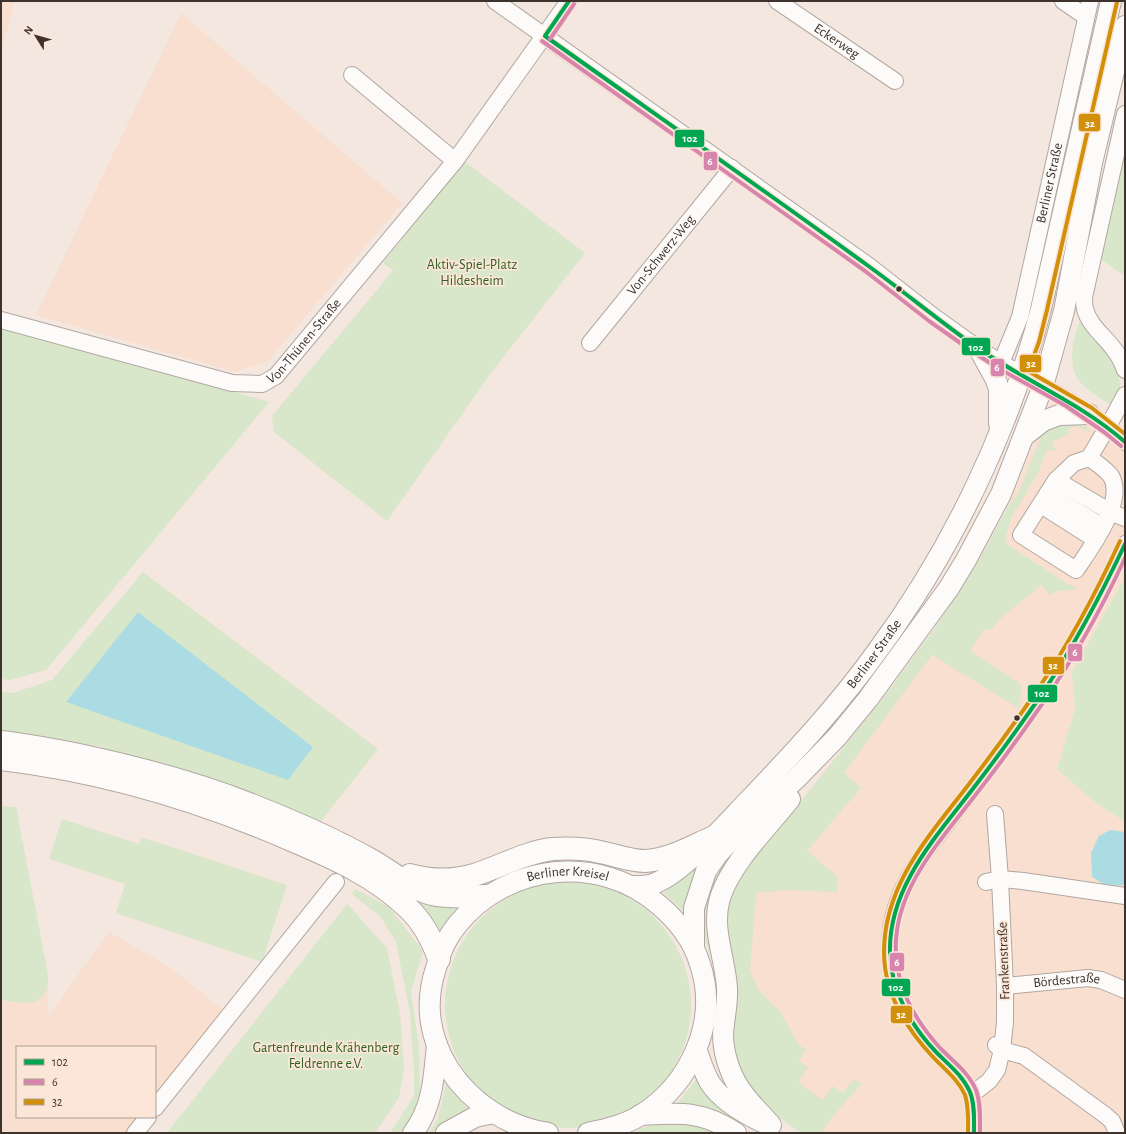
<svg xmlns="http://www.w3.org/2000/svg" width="1126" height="1134" viewBox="0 0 1126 1134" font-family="'Alegreya Sans',sans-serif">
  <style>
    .built { fill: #f8dfcf }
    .green { fill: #d8e6ca }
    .water { fill: #abdce4 }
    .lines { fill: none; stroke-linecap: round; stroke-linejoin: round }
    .minor-casing { stroke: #b2a7a0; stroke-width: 18 }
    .major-casing { stroke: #b2a7a0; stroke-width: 22 }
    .highway-casing { stroke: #b2a7a0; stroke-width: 24 }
    .minor { stroke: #fdfbfa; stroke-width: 16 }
    .major { stroke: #fdfbfa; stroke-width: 20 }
    .highway { stroke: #fdfbfa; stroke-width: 22 }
    .bus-1-casing { stroke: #fce6d7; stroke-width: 7 }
    .bus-2-casing { stroke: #fce6d7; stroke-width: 7 }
    .bus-3-casing { stroke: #fce6d7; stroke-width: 7 }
    .bus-1 { stroke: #00a651; stroke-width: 4 }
    .bus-2 { stroke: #d885ad; stroke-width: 4 }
    .bus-3 { stroke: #d28f09; stroke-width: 4 }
    .bus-dot { fill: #3d332c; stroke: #fce6d7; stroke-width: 1.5 }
    .labels { text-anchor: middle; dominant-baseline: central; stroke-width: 3.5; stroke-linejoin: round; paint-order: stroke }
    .street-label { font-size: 14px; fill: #3d332c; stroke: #fce6d7 }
    .park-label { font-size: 14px; fill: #2f6123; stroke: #fce6d7 }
    .line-badge { stroke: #fce6d7; stroke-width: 1.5 }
    .badge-label { font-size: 11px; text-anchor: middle; font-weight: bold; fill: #fff }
  </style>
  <rect width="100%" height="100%" fill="#f4e7df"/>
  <path class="built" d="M1,1H15L1,53Z
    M181,13L402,203L268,361L235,372L36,315Z
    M1055,393L1119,435L1125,426V577L1072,672L1075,710L1057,769L1092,800L1125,822V1133H802L763,1107L734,890L743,874L884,697L937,625L980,558L1008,507Z
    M109,932L171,968L224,1010L155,1096V1047H17V1117H138L125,1133H1V1000L18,1003L44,994L48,983V1016Z"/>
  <path class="green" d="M1125,148V276L1099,258Z
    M464,161L585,253L491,373L387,521L274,432L272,416L387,278L393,270L383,263Z
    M1082,315C1097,334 1126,369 1119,396C1117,399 1113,402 1111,405C1102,399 1091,393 1083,385C1064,367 1074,336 1082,315Z
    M1,325L269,402L46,670L10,680L1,679Z
    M1077,422L1098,435L1076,426L1068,429L1070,433L1052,442L1056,451L1047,450L1039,471L1011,519L1005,539L1007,544L1068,584L1077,588C1066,593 1062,587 1050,595L1041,585L999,620L990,631L985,628L970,651L1021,684L1020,709L932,655L844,773L861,788L807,851L838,877L837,892L788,890L756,893L750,971L759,991L780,1011L798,1044L806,1050L799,1060L808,1068L798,1082L822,1100L833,1086L843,1093L854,1079L861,1084L830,1120L821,1133H802L763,1107L742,1079L733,1048L726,945L727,917L729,904L734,890L743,874L884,697L937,625L980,558L1008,507L1019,492L1041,437L1050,424Z
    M143,572L378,749L318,825L99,746L1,735V692L13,693L52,680Z
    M1125,577V822L1092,800L1057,769L1075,710L1072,672Z
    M1,806L16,807L46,964C46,970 49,977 48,983C45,1009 19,1003 1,1000Z
    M62,819L139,844L141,837L287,885L262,962L116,913L125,884L49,859Z
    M744,845L726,875L728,1090L716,1064L714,1055V1043L720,985L702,931L704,902L713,878L722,866Z
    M705,859L685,913L664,893Z
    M445 1005a123 123 0 1 1 246 0a123 123 0 1 1-246 0Z
    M355,889L389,907L423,951L411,992L419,1047L420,1101L402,1133H390L414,1096V1071L410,1013L396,942L380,916L352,894Z
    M413,900L422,903H435L461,906L441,932Z
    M347,904L387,948L400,1013L404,1070L399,1097L380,1126L374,1133H167Z
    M696,1079L716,1104L743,1122L699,1108L673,1107L685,1094Z
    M446,1084L471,1112L441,1133H429L438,1118Z
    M691,1122L718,1133H629L653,1124Z"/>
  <path class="water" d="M138,612L313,747L288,780L66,702Z
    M1110,830L1125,832V885L1107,886L1092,877L1091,853L1099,836Z"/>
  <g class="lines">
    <g class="minor-casing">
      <g id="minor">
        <path d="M495,1L869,266L933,316L979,349L1001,363L1069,401L1108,427L1125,442"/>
        <path id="s1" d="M777,1L895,81"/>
        <path d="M1063,1L1086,17"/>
        <path d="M352,75L455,161"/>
        <path d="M1125,114L1084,297C1084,301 1084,305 1085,309C1089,325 1104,336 1113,348C1119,355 1122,362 1125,370"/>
        <path id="s2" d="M1,320L232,383L262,384L276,376L455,161L569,1"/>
        <path id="s3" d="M590,343L732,168"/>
        <path id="s4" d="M1001,363L1020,317L1090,1"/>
        <path d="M1089,458C1097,463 1105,469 1111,476C1126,501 1090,549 1076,570L1021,535L1056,480L1074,463L1089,458L1111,421L1125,395"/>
        <path d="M1056,480L1112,513L1125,518"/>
        <path d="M1048,493L1103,527"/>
        <path d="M1041,505L1096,540"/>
        <path d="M986,882L1000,879L1023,881L1125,896"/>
        <path id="s5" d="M1005,986L1088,978L1101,980L1125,990"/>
        <path d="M996,1045L1002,1050L1024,1056L1105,1115L1112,1121L1117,1133"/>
        <path d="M971,1095L989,1081L997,1070L1002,1050L1005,1022V986L1000,879L995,814"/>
        <path d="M155,1108L336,882"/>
        <path d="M135,1133L148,1117"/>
        <path d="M974,1133C974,1120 975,1104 970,1092C963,1077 949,1065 937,1053C910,1024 892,993 890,953C887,890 930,846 965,799C992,764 1019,728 1044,691C1075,645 1102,595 1125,544"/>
      </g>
    </g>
    <g class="major-casing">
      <g id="major">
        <path d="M979,349L996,380L999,389V424"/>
        <path d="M1024,436L1043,421L1059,415L1089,414"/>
        <path id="s6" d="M631,886C639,886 646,886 653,884C680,875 724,826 744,805C791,756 838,706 878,650C953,548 1009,430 1041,309L1111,1"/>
        <path d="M694,947V908L706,871L717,855L732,839L796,779L837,737L868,699L949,588L966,560L1001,494L1043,386L1064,311L1092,163L1125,26"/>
        <path d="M697,1051C701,1062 704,1073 710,1083C722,1101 743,1113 762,1122"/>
        <path d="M640,1115C679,1113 702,1110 736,1133"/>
        <path d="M771,1125C757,1109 739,1093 731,1072C726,1060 723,1047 723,1034C724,1018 728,1003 727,988C725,956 710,927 721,895C733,861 768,827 790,799"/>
        <path d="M413,1133C433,1107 434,1076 437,1044"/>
        <path d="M446,1133L475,1117L494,1113"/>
        <path id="s7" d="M548,1133C508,1127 471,1103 449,1069C429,1037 424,1004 436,968C440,953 447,937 457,925C507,863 599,853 659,905C678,921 693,941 700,964C719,1021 691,1083 641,1115C625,1125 606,1129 588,1133"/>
      </g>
    </g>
    <g class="highway-casing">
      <path id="highway" d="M1,742C27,745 53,750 79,755C140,768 201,784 259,808C297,823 335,840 371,860C391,871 409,888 432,894C450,898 468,896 486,896
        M1,759C103,771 203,801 296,842C336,859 376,877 408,908C423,922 432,939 439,959
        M410,875C431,881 453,881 474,875C500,867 523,853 552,849C568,848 584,848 600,852C615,855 630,861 645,861C670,860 692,846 714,837"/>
    </g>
    <use href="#minor" class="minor"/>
    <use href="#major" class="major"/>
    <use href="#highway" class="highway"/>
    <g class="bus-1-casing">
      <path id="bus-1" d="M545,36C652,112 761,188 867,265C903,291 937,319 972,344C1022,380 1078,401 1125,442
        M545,36L569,1
        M974,1133C974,1120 975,1105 970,1092C963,1076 949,1065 937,1053C911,1026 891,991 890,953C888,886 938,835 975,786C999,755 1022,723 1044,691C1075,644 1101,595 1125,544"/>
    </g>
    <g class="bus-2-casing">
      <path id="bus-2" d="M550,39L574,4
        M542,41L865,271L929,321L976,354L998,368L1066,406L1104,432L1121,446
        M980,1133C980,1119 981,1103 976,1090C969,1073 954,1062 941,1049C917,1023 898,991 896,954C892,891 941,840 977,793C999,765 1020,736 1040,707C1073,660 1101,610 1125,558"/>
    </g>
    <g class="bus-3-casing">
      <path id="bus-3" d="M1117,2L1047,310L1039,342L1028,371L1092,408L1125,434
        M968,1133C968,1121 969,1107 965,1095C958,1079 943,1068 932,1056C906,1028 884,992 884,952C884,884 930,835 969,784C993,753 1016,721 1038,689C1070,642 1096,593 1120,541"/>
    </g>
    <use href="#bus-1" class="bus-1"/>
    <use href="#bus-2" class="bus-2"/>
    <use href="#bus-3" class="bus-3"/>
  </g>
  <g class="bus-dot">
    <circle cx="899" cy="289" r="3.5"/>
    <circle cx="1017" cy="718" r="3.5"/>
  </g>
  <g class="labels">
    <g class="street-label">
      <text stroke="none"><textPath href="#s1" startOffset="72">Eckerweg</textPath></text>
      <text stroke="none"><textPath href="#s4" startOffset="187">Berliner Straße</textPath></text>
      <text stroke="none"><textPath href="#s3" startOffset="113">Von-Schwerz-Weg</textPath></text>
      <text stroke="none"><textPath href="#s2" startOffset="330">Von-Thünen-Straße</textPath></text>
      <text stroke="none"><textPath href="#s6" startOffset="343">Berliner Straße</textPath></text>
      <text stroke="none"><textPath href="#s7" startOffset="402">Berliner Kreisel</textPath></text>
      <text transform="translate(1004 961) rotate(-92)">Frankenstraße</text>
      <text stroke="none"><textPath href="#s5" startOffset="62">Bördestraße</textPath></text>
    </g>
    <g class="park-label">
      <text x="472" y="265">Aktiv-Spiel-Platz<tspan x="472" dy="16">Hildesheim</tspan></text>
      <text x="326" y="1048">Gartenfreunde Krähenberg<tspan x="326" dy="16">Feldrenne e.V.</tspan></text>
    </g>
  </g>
  <g class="line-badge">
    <rect x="1078" y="113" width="23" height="19" rx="4" fill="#d28f09"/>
    <rect x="674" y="129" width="31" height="19" rx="4" fill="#00a651"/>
    <rect x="703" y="151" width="15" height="20" rx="4" fill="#d885ad"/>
    <rect x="961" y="337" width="30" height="19" rx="4" fill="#00a651"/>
    <rect x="1019" y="354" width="23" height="19" rx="4" fill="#d28f09"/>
    <rect x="990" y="358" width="15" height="19" rx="4" fill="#d885ad"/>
    <rect x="1067" y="643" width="16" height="19" rx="4" fill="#d885ad"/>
    <rect x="1042" y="656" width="23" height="19" rx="4" fill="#d28f09"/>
    <rect x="1027" y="684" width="31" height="19" rx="4" fill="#00a651"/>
    <rect x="889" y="952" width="16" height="20" rx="4" fill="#d885ad"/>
    <rect x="881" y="978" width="30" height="19" rx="4" fill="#00a651"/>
    <rect x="890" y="1005" width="23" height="19" rx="4" fill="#d28f09"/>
  </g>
  <g class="badge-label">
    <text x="1090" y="127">32</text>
    <text x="690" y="142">102</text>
    <text x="710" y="165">6</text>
    <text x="976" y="351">102</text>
    <text x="1031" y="367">32</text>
    <text x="997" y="371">6</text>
    <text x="1075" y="656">6</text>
    <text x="1053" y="669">32</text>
    <text x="1042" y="697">102</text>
    <text x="897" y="966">6</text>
    <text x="896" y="991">102</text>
    <text x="901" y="1018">32</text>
  </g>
  <rect width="1126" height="1134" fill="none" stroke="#3d332c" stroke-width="4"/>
  <rect x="16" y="1046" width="140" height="72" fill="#fce6d7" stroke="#b09e93"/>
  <rect x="24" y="1059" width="20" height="6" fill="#00a651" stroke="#b09e93"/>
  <text x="52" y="1066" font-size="12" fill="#3d332c">102</text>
  <rect x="24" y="1079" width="20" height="6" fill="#d885ad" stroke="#b09e93"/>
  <text x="52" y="1086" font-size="12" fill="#3d332c">6</text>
  <rect x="24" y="1099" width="20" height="6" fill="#d28f09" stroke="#b09e93"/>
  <text x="52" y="1106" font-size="12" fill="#3d332c">32</text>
  <g transform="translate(36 36) rotate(307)" stroke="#fce6d7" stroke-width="3" paint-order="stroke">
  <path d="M0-3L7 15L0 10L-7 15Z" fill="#3d332c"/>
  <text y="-6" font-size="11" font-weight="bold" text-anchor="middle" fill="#3d332c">N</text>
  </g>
</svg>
